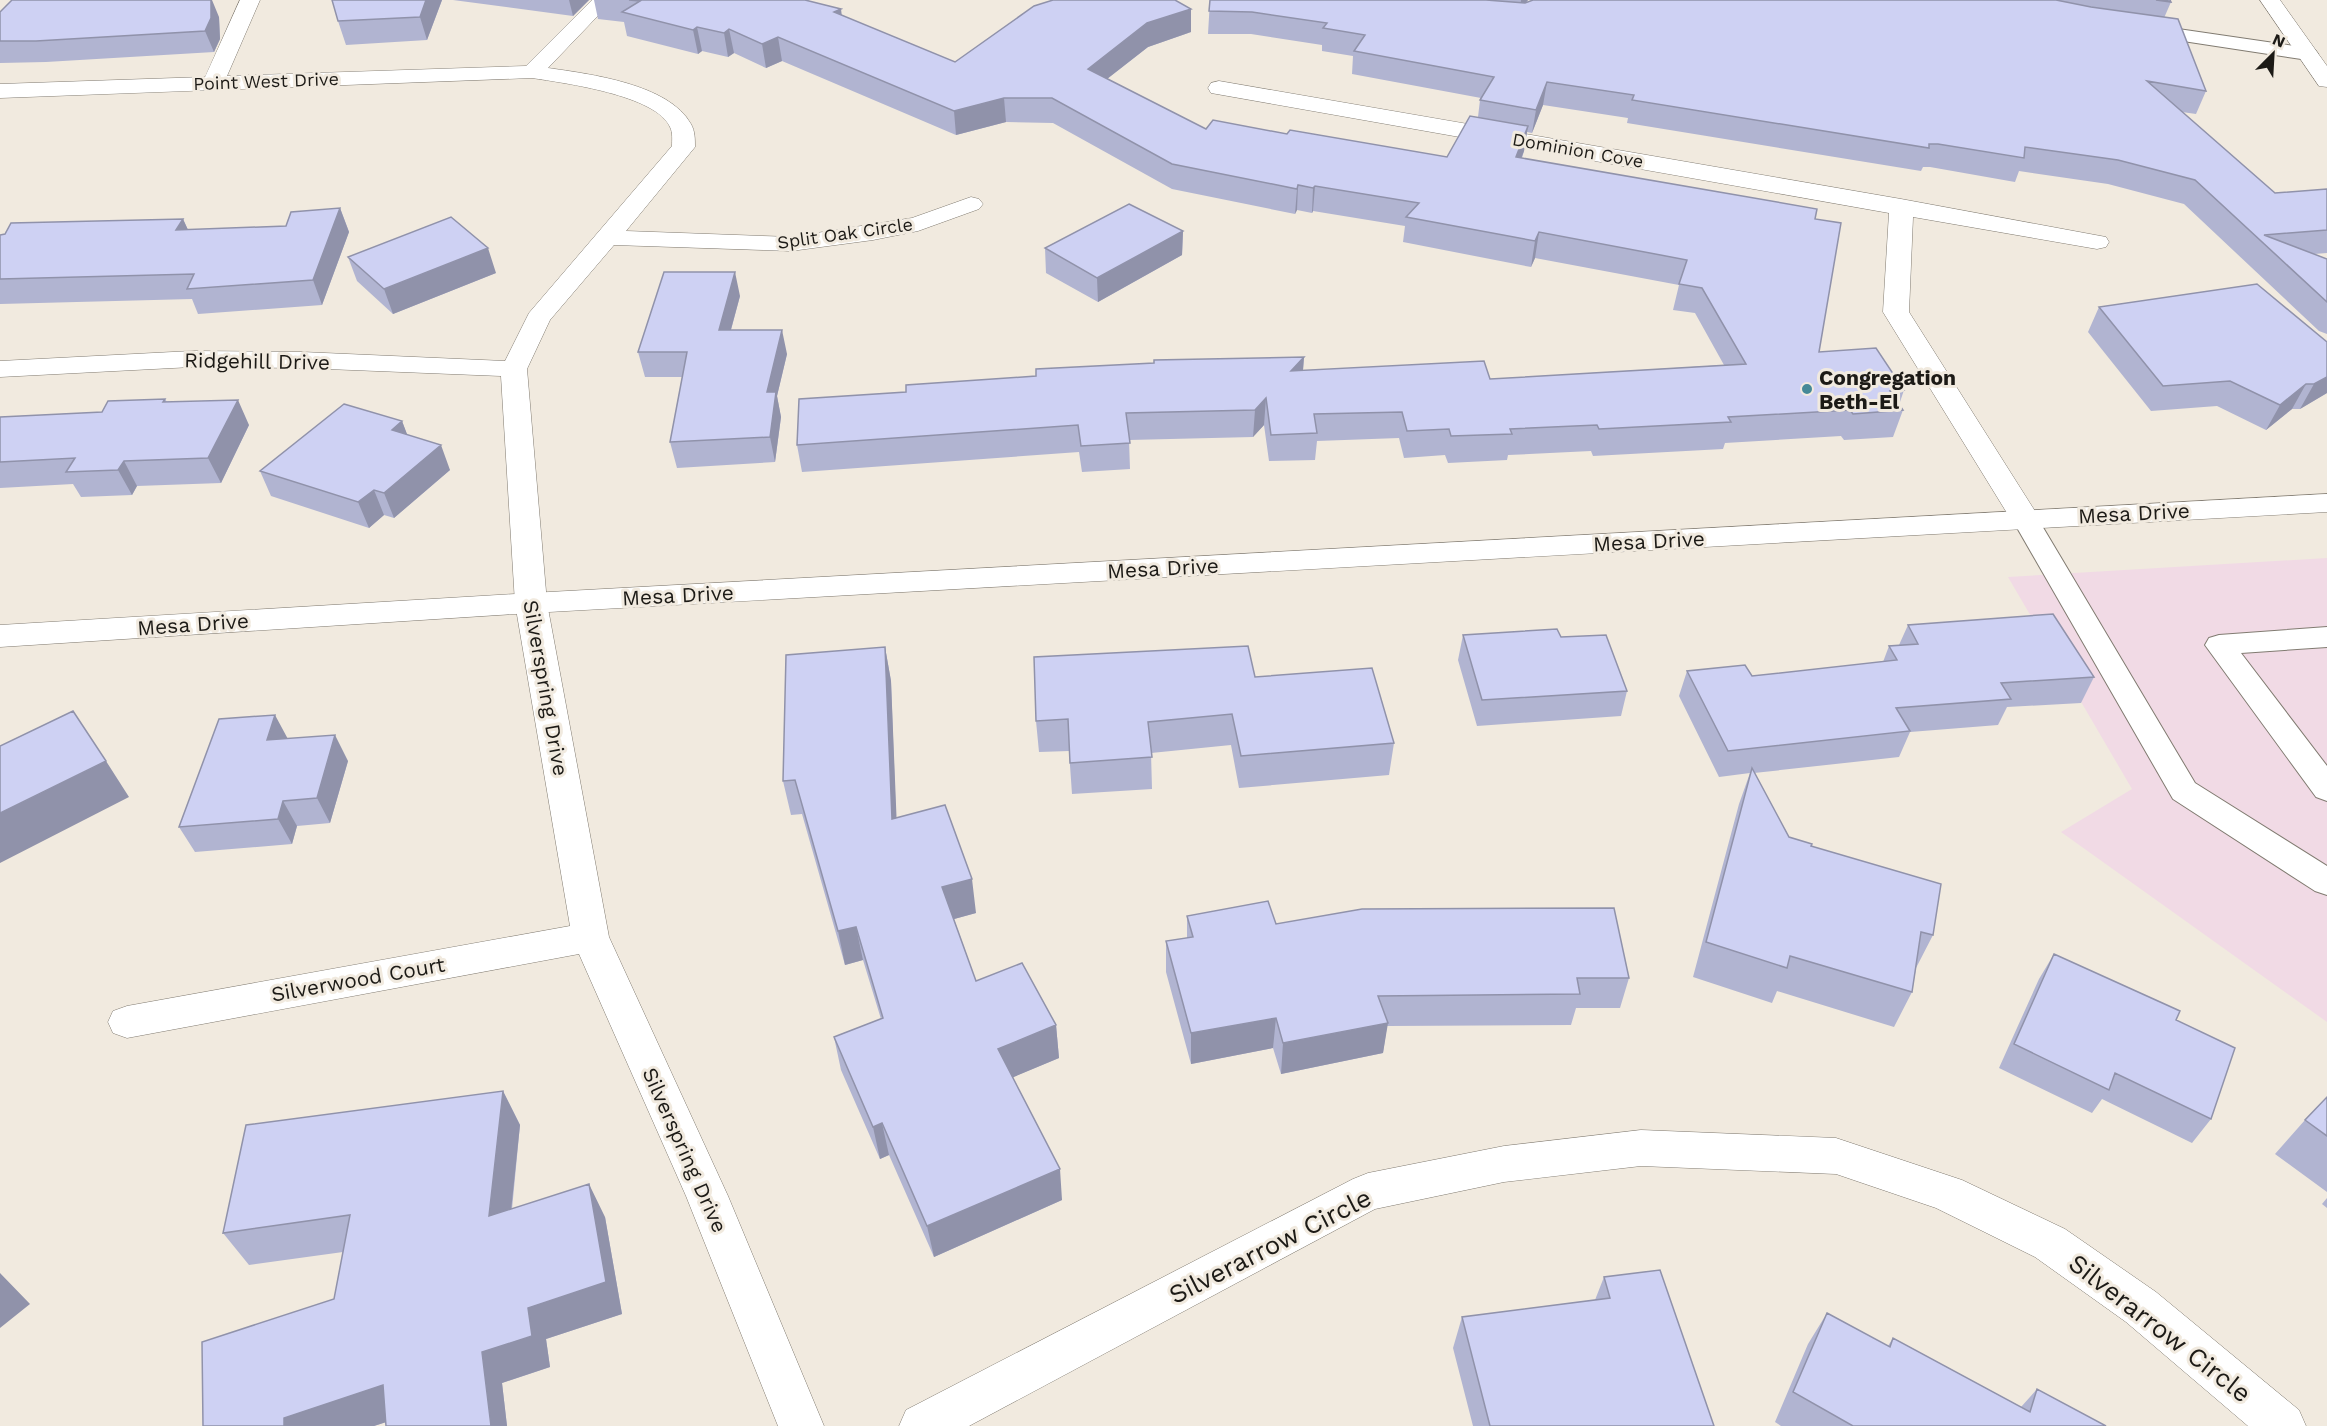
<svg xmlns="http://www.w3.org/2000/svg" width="2327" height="1426" viewBox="0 0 2327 1426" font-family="'Work Sans',sans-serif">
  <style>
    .commercial { fill: #f1dae5 }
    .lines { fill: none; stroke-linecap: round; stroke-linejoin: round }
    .service-casing { stroke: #817b71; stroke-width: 2 }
    .minor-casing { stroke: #817b71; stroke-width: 1 }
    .tertiary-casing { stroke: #817b71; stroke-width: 1 }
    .service { fill: #fff; fill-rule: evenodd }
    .minor { fill: #fff; fill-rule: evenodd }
    .tertiary { fill: #fff; fill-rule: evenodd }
    .wall { fill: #b1b4d1 }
    .shaded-wall { fill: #9092aa }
    .building { fill: #ced1f3; stroke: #9092aa; stroke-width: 1.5 }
    .poi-dot { fill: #458997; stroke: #f1eadf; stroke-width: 2 }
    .labels { text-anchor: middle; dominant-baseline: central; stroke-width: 6; stroke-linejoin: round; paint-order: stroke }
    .far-street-label { font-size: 18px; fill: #1c1a16; stroke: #f1eadf }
    .street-label { font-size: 21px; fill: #1c1a16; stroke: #f1eadf }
    .poi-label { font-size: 21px; font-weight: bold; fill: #1c1a16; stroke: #f1eadf; text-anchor: start }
    .near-street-label { font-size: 26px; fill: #1c1a16; stroke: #f1eadf }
  </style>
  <rect width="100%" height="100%" fill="#f1eadf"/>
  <path class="commercial" d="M2327,558V1022L2061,832L2132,789L2008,577Z"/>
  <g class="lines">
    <g class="service-casing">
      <path id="service" d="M2144,24L2308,48L2315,50L2318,54L2315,58L2308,60L2137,34L2135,30L2137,26Z
        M2025,510L2034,513L2038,519L2195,783L2327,866V895L2315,891L2173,799L2012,519L2016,513Z
        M2327,627V647L2241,653L2327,766V801L2316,797L2205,645L2209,638L2219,635Z"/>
    </g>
    <g class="minor-casing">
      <path id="minor" d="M240,0H260L227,76L526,66L592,0H613L548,68C590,74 669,84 691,124C695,131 695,139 695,147L626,231L791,237L912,218L971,197L979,199L983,204L979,209L918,231L873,240L791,251L614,245L550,320L527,369L547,603L609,937L728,1196L824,1426H778L686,1196L579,954L127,1038L113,1033L108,1022L113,1011L127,1006L570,926L515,603L501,376L302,368L192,367L0,377V361L192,351L302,352L505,361L529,313L672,146C672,140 673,133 670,127C656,95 564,83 532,78L0,98V84L205,77Z
        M1219,81L1901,199L2106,237L2109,242L2106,247L2097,249L1913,217L1909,312L2040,519L2035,526L2025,528L2015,526L1883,312L1889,213L1211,93L1208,88L1211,83Z
        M1641,1130L1836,1138L1962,1180L2065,1229L2156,1292L2299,1410L2306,1426H2248L2126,1322L2035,1257L1936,1208L1836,1174L1641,1166L1504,1182L1375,1209L969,1426H899L906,1410L1353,1179L1368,1173L1504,1146Z"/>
    </g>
    <g class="tertiary-casing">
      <path id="tertiary" d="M2260,0H2280L2327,66V87L2319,86Z
        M2327,494V512L531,613L0,647V625L531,593Z"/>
    </g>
    <use href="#service" class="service"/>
    <use href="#minor" class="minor"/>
    <use href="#tertiary" class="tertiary"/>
  </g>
  <path class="wall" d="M332,0H442L427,40L346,45L338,21Z
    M453,0H589L573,16Z
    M594,0H805L841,9V15L955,62L1191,32L1148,47L1107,79L1206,129L1287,134L1447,157L1478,117L1480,100L1481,98L1352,74L1353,56L1322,51V45L1251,34H1208L1210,0H1528L1526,3L1533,0H2170L2171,2L2164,18L2206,91L2196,114L2182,112L2275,193L2327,189V253L2314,254L2327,259V334L2319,331L2184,204L2108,184L2019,171L2015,182L1930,167H1923L1921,171L1627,123L1628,118L1543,105L1532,133L1527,132L1524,151L1522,158L1815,219L1819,352L1904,390L1899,405L1903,410L1893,437L1844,440L1841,436L1725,443L1723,449L1593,456L1591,451L1508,455L1507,460L1448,463L1445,455L1404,458L1399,438L1317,441L1315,460L1269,461L1264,425L1253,437L1129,440L1130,469L1082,472L1079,452L802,472L797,445L906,392L1304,357L1303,370L1490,379L1724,365L1695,313L1673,310L1679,285L1535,258L1531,267L1403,242L1405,226L1313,211L1312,213L1297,210L1295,214L1172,189L1053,123L1006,122L956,135L782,61L766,68L734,53L728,57L702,51L698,54L627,36L624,22L598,19Z
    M0,12L219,17L220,39L214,52L46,62L0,63Z
    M340,208L349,232L322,305L198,314L192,299L0,304V235L183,219L188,230L286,226Z
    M1183,231L1182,255L1098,302L1046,273L1045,248Z
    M348,257L496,273L393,314L357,281Z
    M2257,284L2327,393L2300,409H2292L2266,430L2217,406L2151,411L2088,332L2099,307Z
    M740,296L731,330L787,354L777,396L781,417L775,462L677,468L670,442L682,377H645L638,352Z
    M165,399L167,402L249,425L221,483L137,486L132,495L81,497L73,484L0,488V417L102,412Z
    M402,421L407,435L450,470L394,518L384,515L369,528L271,496L260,471Z
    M1908,625L2094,677L2081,703L2007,707L1998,725L1910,732L1899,757L1754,773L1789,837L1811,846L1933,935L1916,968L1912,992L1894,1027L1777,991L1772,1003L1693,977L1739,804L1750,773L1719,777L1679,696L1687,671L1752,676L1883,662L1889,646L1899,645Z
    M1463,635L1561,637L1627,691L1621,716L1477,726L1458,660Z
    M885,647L891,681L896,818L976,913L954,919L976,981L1056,1025L1059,1058L1013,1077L1062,1200L934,1257L889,1155L880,1159L841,1070L834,1037L881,1019L863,960L845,965L802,814L791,815L783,781Z
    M1255,677L1394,743L1389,775L1239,788L1231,745L1151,753L1152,789L1072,794L1069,751L1039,752L1036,721Z
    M288,739L348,761L330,823L297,826L292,844L195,852L179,827Z
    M1187,916L1276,924L1629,978L1620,1008H1576L1571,1025L1387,1026L1383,1053L1281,1074L1273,1048L1191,1064L1166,972V941L1187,938Z
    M2054,954L2176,1020L2211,1119L2192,1143L2102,1099L2092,1113L1999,1068L2039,979Z
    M503,1091L520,1125L512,1209L605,1217L622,1314L546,1339L550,1367L502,1383L507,1426H386V1422L374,1426H203L334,1299L343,1252L249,1265L223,1233Z
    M2327,1097V1192L2275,1154L2305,1120Z
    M2327,1198V1208L2322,1204Z
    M1604,1277L1714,1426H1473L1453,1348L1462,1317L1595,1300Z
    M1827,1313L1888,1346L1893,1338L2021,1407L2037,1389L2106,1426H1781L1775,1422L1808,1344Z"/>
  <path class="shaded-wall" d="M211,0H212L219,17L220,39L214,52L205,31Z
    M426,0H442L427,40L420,17Z
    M569,0H589L573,16Z
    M1521,0H1528L1520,9Z
    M841,9L844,33L834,12Z
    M1191,9V32L1148,47L1089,93L1088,69L1147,23Z
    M697,27L702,51L698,54L693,30Z
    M729,29L734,53L728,57L724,33Z
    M778,37L782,61L766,68L762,44Z
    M1547,82L1543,105L1532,133L1536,110Z
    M1004,98L1006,122L956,135L954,111Z
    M1528,126L1524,151L1512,182L1516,157Z
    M1298,185L1297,210L1295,214L1297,189Z
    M1315,186L1313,211L1312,213L1313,188Z
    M340,208L349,232L322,305L313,280Z
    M183,219L194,243L176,230Z
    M1183,231L1182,255L1098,302L1097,278Z
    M1539,232L1535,258L1531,267L1535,241Z
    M488,248L496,273L393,314L384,289Z
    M735,272L740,296L724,355L719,330Z
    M782,330L787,354L777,396L781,417L775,462L770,437L767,392Z
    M1304,357L1302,383L1291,371Z
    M2327,377V393L2300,409L2314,384Z
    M2306,384L2292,409L2266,430L2280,405Z
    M1266,398L1264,425L1253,437L1255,410Z
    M238,400L249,425L221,483L208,458Z
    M402,421L412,447L392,430Z
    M441,445L450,470L394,518L384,493Z
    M124,461L137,486L132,495L118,470Z
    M374,490L384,515L369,528L358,502Z
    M885,647L891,681L898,854L892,819Z
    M275,715L289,741L267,740Z
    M335,735L348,761L330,823L317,798Z
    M106,761L129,797L0,863V813Z
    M283,801L297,826L292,844L278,819Z
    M972,879L976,913L947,921L942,887Z
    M856,927L863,960L845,965L838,931Z
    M1276,1018L1273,1048L1191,1064V1033Z
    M1388,1023L1383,1053L1281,1074L1283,1043Z
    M1056,1025L1059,1058L1002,1082L998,1049Z
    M503,1091L520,1125L507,1249L489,1216Z
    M882,1123L889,1155L880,1159L873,1127Z
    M1060,1169L1062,1200L934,1257L927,1226Z
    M589,1184L605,1217L622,1314L546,1339L550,1367L502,1383L507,1426H491L482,1352L528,1308Z
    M0,1273L30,1304L0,1328Z
    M383,1385L405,1416L374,1426H284V1418Z"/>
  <path class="building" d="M12,0H211V18L205,31L36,41H0V12Z
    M332,0H426L420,17L338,21Z
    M629,0H805L841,9L834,12L955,62L1034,6L1053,0H1175L1191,9L1147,23L1088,69L1206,129L1213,120L1287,134L1290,130L1447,157L1470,116L1528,126L1516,157L1817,209L1815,219L1841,223L1819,352L1876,348L1904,390L1890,391L1903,410L1853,414L1850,410L1728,417L1731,422L1599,429L1597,425L1510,429L1512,434L1451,436L1449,429L1407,431L1402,412L1314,414L1317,433L1271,435L1266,398L1255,410L1126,413L1130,443L1081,446L1078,425L797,445L799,399L906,392V385L1036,376V369L1154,363V360L1304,357L1291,371L1484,361L1490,379L1746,364L1702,288L1679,284L1687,260L1539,232L1535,241L1406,217L1419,203L1315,186L1313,188L1298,185L1297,189L1172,164L1052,98H1004L954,111L778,37L762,44L729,29L724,33L697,27L693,30L622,12L640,1Z
    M1210,0H1486L1525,3L1533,0H2056L2091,7L2178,19L2206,91L2147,81L2275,193L2327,189V230L2264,235L2327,259V302L2195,180L2118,160L2025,147L2024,158L1938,144H1929V148L1632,100L1634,95L1547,82L1536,110L1480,100L1494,77L1354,51L1365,35L1323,28L1327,23L1252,12L1209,11Z
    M2156,0H2170L2171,2Z
    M1129,204L1183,231L1097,278L1045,248Z
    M340,208L313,280L187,289L194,274L0,279V235L5,234L11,223L183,219L176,230L286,226L291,212Z
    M451,217L488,248L384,289L348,257Z
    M664,272H735L719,330H782L767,392H776L770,437L670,442L687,352H638Z
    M2257,284L2327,342V377L2314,384H2306L2280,405L2230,381L2163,386L2099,307Z
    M165,399L163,402L238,400L208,458L124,461L118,470L66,472L75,458L0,462V417L102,412L108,401Z
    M344,404L402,421L392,430L441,445L384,493L374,490L358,502L260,471Z
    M2053,614L2094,677L2001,683L2011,699L1896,708L1910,731L1728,751L1687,671L1745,665L1752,676L1897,660L1889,646L1918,644L1908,625Z
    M1557,629L1561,637L1606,635L1627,691L1482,700L1463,635Z
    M1248,646L1255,677L1372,668L1394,743L1241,756L1232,714L1148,722L1152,757L1070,763L1068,719L1036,721L1034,657Z
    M885,647L892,819L945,805L972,879L942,887L976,981L1022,963L1056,1025L998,1049L1060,1169L927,1226L882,1123L873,1127L834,1037L883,1018L856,927L838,931L795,780L783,781L786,655Z
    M73,711L106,761L0,813V746Z
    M275,715L267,740L335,735L317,798L283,801L278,819L179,827L219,719Z
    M1752,768L1789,837L1812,844L1811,846L1941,884L1933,935L1921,932L1912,992L1790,956L1787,968L1706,942Z
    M1268,901L1276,924L1362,909L1614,908L1629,978H1577L1580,994L1378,996L1388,1023L1283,1043L1276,1018L1191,1033L1166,941L1193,937L1187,916Z
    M2054,954L2180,1011L2176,1020L2235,1048L2211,1119L2115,1073L2109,1090L2014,1044Z
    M503,1091L489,1216L589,1184L606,1282L528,1308L532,1336L482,1352L491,1426H386L383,1385L284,1418V1426H203L202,1342L334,1299L350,1215L223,1233L246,1125Z
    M2327,1097V1136L2305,1120Z
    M1660,1270L1714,1426H1490L1462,1317L1610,1298L1604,1277Z
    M1827,1313L1890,1347L1893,1338L2030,1412L2037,1389L2106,1426H1853L1793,1392Z"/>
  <circle class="poi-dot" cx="1807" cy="389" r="6"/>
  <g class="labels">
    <g class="far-street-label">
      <text transform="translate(266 81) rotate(-2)">Point West Drive</text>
      <text transform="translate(1578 150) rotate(10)">Dominion Cove</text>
      <text transform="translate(845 233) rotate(-8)">Split Oak Circle</text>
    </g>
    <g class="street-label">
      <text transform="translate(257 361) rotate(1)">Ridgehill Drive</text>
      <text transform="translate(2134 513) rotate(-3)">Mesa Drive</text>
      <text transform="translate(1649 541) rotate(-3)">Mesa Drive</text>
      <text transform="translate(1163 568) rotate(-3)">Mesa Drive</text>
      <text transform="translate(678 595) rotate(-3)">Mesa Drive</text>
      <text transform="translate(193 624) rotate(-4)">Mesa Drive</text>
      <text transform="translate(546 688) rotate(80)">Silverspring Drive</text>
      <text transform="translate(358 979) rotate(-10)">Silverwood Court</text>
      <text transform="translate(685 1150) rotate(66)">Silverspring Drive</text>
    </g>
    <g class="poi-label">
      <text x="1819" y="377">Congregation<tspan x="1819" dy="24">Beth-El</tspan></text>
    </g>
    <g class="near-street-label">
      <text transform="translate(1270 1246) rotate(-27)">Silverarrow Circle</text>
      <text transform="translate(2160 1328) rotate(38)">Silverarrow Circle</text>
    </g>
  </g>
  <g transform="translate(2273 54) rotate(24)" stroke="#f1eadf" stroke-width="4.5" paint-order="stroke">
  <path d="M0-4.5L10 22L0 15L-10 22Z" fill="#1c1a16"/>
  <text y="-9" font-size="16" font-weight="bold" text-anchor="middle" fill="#1c1a16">N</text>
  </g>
</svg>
